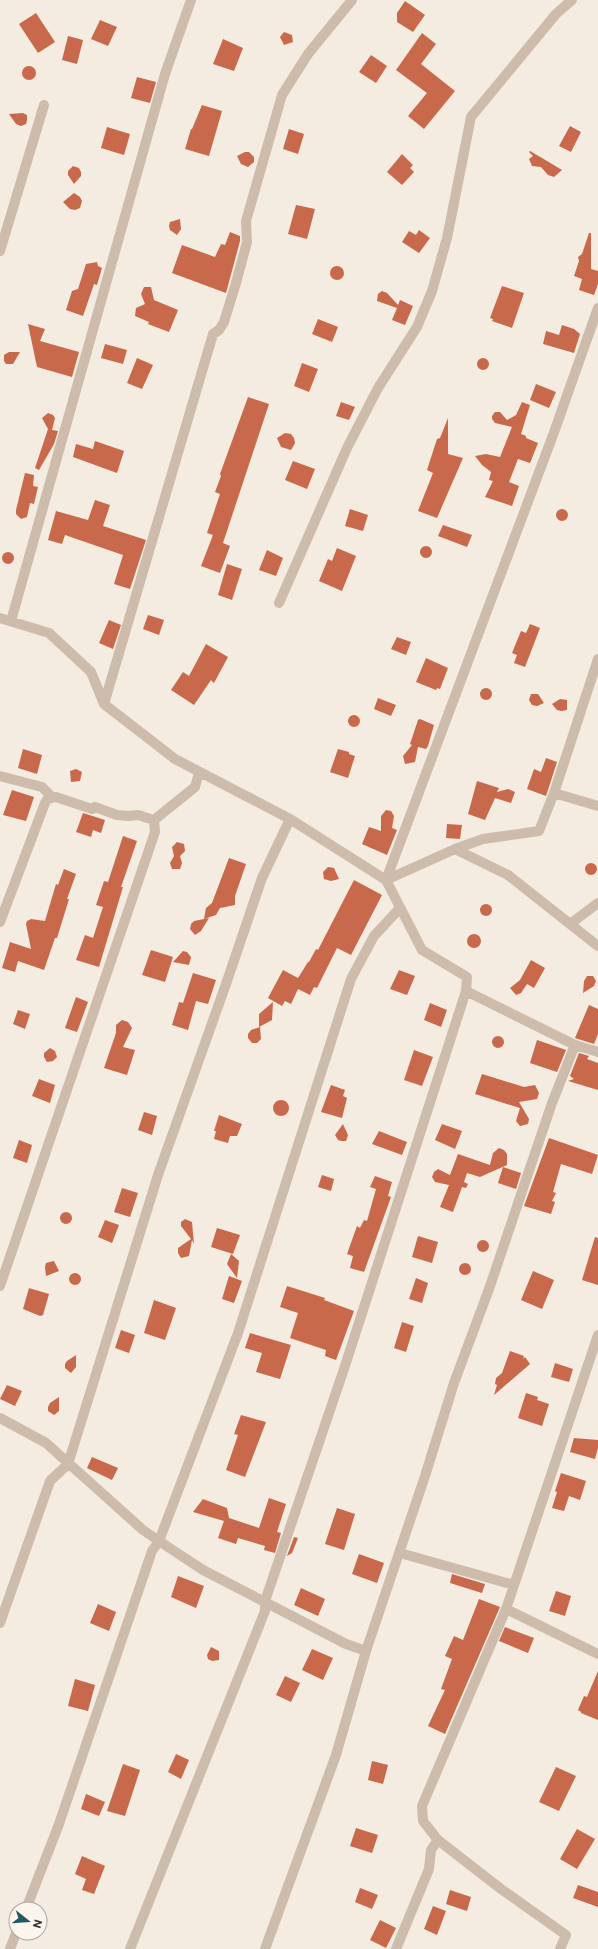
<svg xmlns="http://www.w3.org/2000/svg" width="598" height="1949" viewBox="0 0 598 1949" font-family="Commissioner,sans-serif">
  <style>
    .building { fill: #c8694b }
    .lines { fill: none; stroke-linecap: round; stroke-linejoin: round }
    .street { stroke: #cdbbac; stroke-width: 10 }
  </style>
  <rect width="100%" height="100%" fill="#f4ebe1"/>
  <path class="building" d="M405,1L425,15L413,32L397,22V13Z
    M36,13L55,42L38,53L19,24Z
    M100,20L117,27L108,46L91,39Z
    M284,32L292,35L293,42L284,45L280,37Z
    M422,33L436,44L421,64L455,91L424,129L408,116L427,93L396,70Z
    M68,36L83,40L77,64L62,60Z
    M223,39L243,48L234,71L213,64Z
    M371,55L387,66L376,83L359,72Z
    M22 73a7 7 0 1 1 14 0a7 7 0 1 1-14 0Z
    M137,77L156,82L150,103L131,98Z
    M202,105L222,111L209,156L185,149L191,129H192Z
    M23,113L27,115V120L26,124L21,126L16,124L9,114Z
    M570,126L581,132L571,152L559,146Z
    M107,127L130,134L124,155L101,148Z
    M289,129L304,134L298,154L283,149Z
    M530,151L542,158L562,170L554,177L548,175L541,167L532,166L529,159L533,156L529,152Z
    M245,152H249L254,157V162L248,167L241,164L237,156Z
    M402,154L413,165L410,168L414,172L402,185L387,172Z
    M73,166L79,168L81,172V176L74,184L68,175V171Z
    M74,193L80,197L82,201L80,208L75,210L70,209L63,202Z
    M296,205L315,209L307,239L288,234Z
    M180,219L181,229L177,235L170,230L169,226L170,222Z
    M419,230L430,238L419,253L402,242L409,231L416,235Z
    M230,232L240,236V241L226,293L172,273L182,245L215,257L221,244L225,245Z
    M589,233H591V269L598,271V284L594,295L579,290L582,279L574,276L579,261L578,257L582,254Z
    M97,262L98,266L102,268L97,285L94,284L83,316L66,310L72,291L78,289L86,264Z
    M330 273a7 7 0 1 1 14 0a7 7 0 1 1-14 0Z
    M502,286L524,293L512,328L492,321L493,319L490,318Z
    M144,287H151L154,300L178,310L169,332L148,324L149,322L135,316L136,308L145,304L141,294Z
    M382,291L387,293L398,305L400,300L413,306L405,325L392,320L397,308L377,301L378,294Z
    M318,319L338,327L332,342L312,334Z
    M28,324L45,329L40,341L79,352L72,377L37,367Z
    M562,325L574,329L580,334L574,353L543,344L546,331L559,335Z
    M105,344L127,350L123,364L101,358Z
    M9,352H20L13,364H6L4,361V355Z
    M477 364a6 6 0 1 1 12 0a6 6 0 1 1-12 0Z
    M137,358L153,365L142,389L127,383Z
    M302,363L318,369L309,392L294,386Z
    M536,384L556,392L549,408L530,400Z
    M248,397L269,404L223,543L230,546L220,573L201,566L213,535L207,533L220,494L215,492L221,476L220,474Z
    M341,402L355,407L349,420L336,416Z
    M522,402L530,405L521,434L526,436V438L538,443L530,463L518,459L509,482L519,486L512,506L485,497L493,481L489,480L491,472L482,465L475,456L486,454L500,457L512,427L495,423L492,419V416L495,412H500L507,420L516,415Z
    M48,413L53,415L55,418L52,430L58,431L54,444L39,470L35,468L48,429L42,418Z
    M448,418V454L463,458L437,518L418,511L433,473L427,470L437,439L440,438Z
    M285,433L291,434L294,438L295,443L291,450L281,447L277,438Z
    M95,441L124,451L117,473L73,457L76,444L93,449Z
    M293,461L315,469L307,489L285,480Z
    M25,473L34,475L33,486L38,487L34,504L30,503L27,517L21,519L16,514V510Z
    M95,500L110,505L103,526L146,540L130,589L114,584L123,555L65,535L62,544L48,540L56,511L88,520Z
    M556 515a6 6 0 1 1 12 0a6 6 0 1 1-12 0Z
    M350,509L368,515L363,531L345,526Z
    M443,525L472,535L467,547L438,536Z
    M420 552a6 6 0 1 1 12 0a6 6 0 1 1-12 0Z
    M337,548L356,556L342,591L319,581L328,559L332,561Z
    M267,550L283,558L276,576L259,570Z
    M2 558a6 6 0 1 1 12 0a6 6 0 1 1-12 0Z
    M227,564L242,569L232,600L218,595Z
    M148,615L164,620L159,635L143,629Z
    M109,620L121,625L113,649L99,643Z
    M530,624L540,628L525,667L514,663L517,655L512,653L521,631L526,633Z
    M397,637L411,642L406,655L391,649Z
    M206,644L228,657L214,683L211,680L194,705L171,690L183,672L189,676Z
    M426,658L448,668L440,689L437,688L436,690L416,682Z
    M480 694a6 6 0 1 1 12 0a6 6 0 1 1-12 0Z
    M531,694H538L544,703L537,706L532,705L529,700Z
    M378,698L396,705L391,716L374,709Z
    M560,699L567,700V710L562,711L557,710L552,704Z
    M348 721a6 6 0 1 1 12 0a6 6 0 1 1-12 0Z
    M420,719L434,725L428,746L426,749L418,747L415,762L405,764L403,756L412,745L410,744L418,720Z
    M23,749L42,755L37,774L18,768Z
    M338,749L349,752V754L355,756L348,778L330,772Z
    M546,758L557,762L546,796L527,789L534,769L541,772Z
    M76,769L82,772L80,781L71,782L70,771Z
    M477,781L499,788L497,792L508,789L515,792L511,803L495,798L485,820L468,814Z
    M12,790L34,797L26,821L3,815Z
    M386,810L391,811L394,816L392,828L397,830L387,855L362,844L369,827L381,831V816Z
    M83,813L105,820L101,833L93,830L91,837L76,832Z
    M447,824L462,825L460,839L446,838Z
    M123,836L137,841L121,887H123L99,967L76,960L85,935L93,938L103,907L96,905L104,881L108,882Z
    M177,842L184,844L185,851L180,856L182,863L180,869H172L170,863L174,856L172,847Z
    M229,858L246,864L235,896V905L220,908L216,915L204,919L206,908L212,903Z
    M585 869a6 6 0 1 1 12 0a6 6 0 1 1-12 0Z
    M328,867L334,868L339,879L331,881L324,879L323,872Z
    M64,869L76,874L67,899H69L57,938H55L44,970L18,961L15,972L2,968L10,942L31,949L26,924L27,921L31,919L45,921L56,884L58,885Z
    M354,880L382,895L351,955L337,948L317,988L314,987L310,995L298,989L291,1004L285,1001L282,1006L268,998L283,970L298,978L308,962H309L316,949L318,950Z
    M480 910a6 6 0 1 1 12 0a6 6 0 1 1-12 0Z
    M209,918L201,931L195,935L190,929L191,924L194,921Z
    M467 941a7 7 0 1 1 14 0a7 7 0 1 1-14 0Z
    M151,950L173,957L165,982L142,975Z
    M183,951L187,952L191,957L189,965L173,962Z
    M531,960L545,968L534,988L527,984L521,993L516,995L510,988L520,980Z
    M399,970L415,976L407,995L390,989Z
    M193,973L216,980L208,1004L196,1001L188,1030L172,1025L179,1002L183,1003Z
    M587,976H593L596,981L594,986L583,993L584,981Z
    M76,997L88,1002L77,1032L65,1028Z
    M273,1002L272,1020L259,1027V1014Z
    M430,1003L447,1010L441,1027L424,1020Z
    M589,1005L598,1009V1034L594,1044L575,1038Z
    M18,1010L30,1014L25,1029L13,1024Z
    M122,1020L128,1022L132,1028L123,1047L135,1050L127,1075L104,1068L116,1033V1025Z
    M260,1027L261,1039L257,1043H252L248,1038V1034L251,1030Z
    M492 1042a6 6 0 1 1 12 0a6 6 0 1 1-12 0Z
    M537,1040L566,1050L557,1072L530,1063Z
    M50,1048L55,1051L57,1057L53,1061L47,1062L44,1057V1053Z
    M414,1050L433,1057L422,1086L404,1080Z
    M579,1053L589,1056L587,1059L598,1063V1090L568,1081L574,1079L570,1076Z
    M482,1074L524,1087L535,1085L539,1093L537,1099L519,1102L529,1119L528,1124L520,1126L516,1121L520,1108L475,1094Z
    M39,1079L55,1085L50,1103L32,1096Z
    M331,1085L345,1090L343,1096L347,1098L342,1118L321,1112Z
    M273 1108a8 8 0 1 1 16 0a8 8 0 1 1-16 0Z
    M144,1112L157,1116L152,1135L138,1130Z
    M219,1115L242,1124L237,1136H230L228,1143L214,1139L216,1131H214Z
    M343,1124L348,1135L346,1141H341L338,1140L335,1135Z
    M442,1124L462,1131L455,1149L435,1140Z
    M379,1131L407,1142L402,1155L372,1144Z
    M549,1138L598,1155L592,1174L561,1164L553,1192L556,1193L552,1201L555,1202L551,1214L524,1206Z
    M19,1140L32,1145L27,1163L13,1158Z
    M499,1148L504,1150L507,1154V1165L480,1177L467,1173L464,1182L468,1184L466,1188L462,1187L453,1212L440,1207L449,1185L435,1182L432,1177L434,1172L438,1169L450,1175L458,1154L490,1165L493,1153Z
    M503,1167L521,1173L516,1189L498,1183Z
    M322,1175L334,1179L331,1191L318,1187Z
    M375,1176L392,1182L388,1196L391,1197L364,1272L350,1268L353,1256L347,1254L357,1226L360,1228L364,1220L367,1221L376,1189L370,1187Z
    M122,1188L138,1193L130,1217L114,1212Z
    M60 1218a6 6 0 1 1 12 0a6 6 0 1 1-12 0Z
    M185,1219L192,1222L194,1244L192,1240L189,1256L181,1258L178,1253V1248L191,1239L181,1226V1222Z
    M105,1220L119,1225L112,1243L98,1237Z
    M217,1228L240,1235L233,1254L211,1247Z
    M418,1236L438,1242L432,1263L412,1257Z
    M595,1237L598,1238V1285L582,1280Z
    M477 1246a6 6 0 1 1 12 0a6 6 0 1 1-12 0Z
    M231,1254L239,1261L237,1278L227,1264Z
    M54,1261L59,1271L46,1276L45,1267L46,1263Z
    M459 1269a6 6 0 1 1 12 0a6 6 0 1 1-12 0Z
    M533,1271L554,1280L542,1309L521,1300Z
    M69 1279a6 6 0 1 1 12 0a6 6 0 1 1-12 0Z
    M229,1276L242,1281L234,1303L222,1299Z
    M416,1278L428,1283L422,1303L409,1299Z
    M287,1286L325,1298L324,1300L354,1311L336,1360L325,1356L326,1350L290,1338L298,1313L280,1307Z
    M29,1288L49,1294L43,1315L40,1316L23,1309Z
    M154,1300L176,1308L165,1340L144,1333Z
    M402,1322L414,1326L406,1352L394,1348Z
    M121,1330L135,1335L129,1353L115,1348Z
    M250,1333L291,1345L280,1379L256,1372L262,1353L245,1348Z
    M510,1351L524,1356L523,1359L525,1357L530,1364L494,1395L497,1385L495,1384L496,1378L502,1373Z
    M76,1355V1367L71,1373L65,1368V1364L67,1361Z
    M555,1363L573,1369L569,1382L551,1377Z
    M7,1385L22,1391L15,1406L0,1399Z
    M526,1393L538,1397L537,1400L549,1404L542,1426L518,1418Z
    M59,1397V1411L54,1415L48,1411V1407L50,1403Z
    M241,1415L266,1422L245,1477L226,1470L238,1435L234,1434Z
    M574,1438L598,1440V1448L595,1459L570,1452Z
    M92,1457L118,1468L112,1480L87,1468Z
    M561,1473L586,1481L580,1500L569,1496L564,1511L552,1508L557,1492L555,1491Z
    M269,1498L286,1504L277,1532L281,1533L275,1553L264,1550L265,1546L238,1538L236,1544L218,1538L224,1521L193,1512L203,1499L227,1508L229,1518L259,1528Z
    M337,1508L355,1514L344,1550L325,1544Z
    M294,1537L298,1538L292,1553L287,1556Z
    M359,1554L384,1563L377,1583L352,1574Z
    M452,1574L485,1584L482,1593L450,1583Z
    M178,1576L204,1586L196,1608L171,1597Z
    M301,1588L325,1599L318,1616L294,1605Z
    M556,1591L571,1596L565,1616L549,1611Z
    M479,1599L500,1607L445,1734L428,1726L445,1690L441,1689L452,1659L445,1656L454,1636L463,1640Z
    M98,1604L116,1612L109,1631L90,1623Z
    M505,1627L534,1638L528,1653L499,1641Z
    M211,1647L219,1651V1660L212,1661L208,1659L207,1655Z
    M312,1649L333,1658L323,1680L302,1670Z
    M598,1671V1720L581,1713V1712L578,1710L584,1696L587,1697Z
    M285,1676L300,1683L291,1702L276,1695Z
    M75,1679L95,1685L88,1711L68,1706Z
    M176,1754L189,1760L181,1779L168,1772Z
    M372,1761L388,1765L383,1784L368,1780Z
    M123,1764L140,1770L125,1816L107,1811Z
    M556,1767L576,1776L559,1811L539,1802Z
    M86,1794L105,1802L99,1816L81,1809Z
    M356,1828L378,1835L372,1853L350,1846Z
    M577,1829L595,1839L577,1869L560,1859Z
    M82,1856L105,1866L94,1894L82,1890L86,1879L75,1874Z
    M578,1885L598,1892V1907L573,1898Z
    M360,1888L378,1895L372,1909L355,1902Z
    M450,1890L471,1897L467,1911L446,1904Z
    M433,1906L446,1911L437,1935L424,1929Z
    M380,1920L396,1928L386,1948L370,1940Z"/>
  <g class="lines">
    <path class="street" d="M0,251L44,105
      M598,308L553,435L386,880L422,950L467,977L466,991L575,1045L598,1052
      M279,603L347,448L378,388L417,327L432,291L447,238L471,117L556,14L572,0
      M0,618L49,633L91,672L104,704L175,759L290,819L386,880L455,849L483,839L539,831L554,793L598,806
      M11,621L165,74L191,0
      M104,704L213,334L219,330L224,322L236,283L247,242L246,221L282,95L308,54L352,0
      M0,776L42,787L50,795L45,803L0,922
      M554,793L598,659
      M48,799L56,797L92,809L95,807L117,815L128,816L138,815L154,820
      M154,820L195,787L199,773
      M455,849L508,875L570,924L598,903
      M570,924L598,946
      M0,1286L155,832L154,820
      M598,1335L506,1609L598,1654
      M0,1418L46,1443L143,1530L159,1541L203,1570L346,1644L366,1651
      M400,1553L514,1585
      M0,1623L50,1481L68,1464L158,1175L226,984L262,878L290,819
      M438,1840L423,1821L422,1806L506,1609
      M26,1909L59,1824L152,1551L159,1541L238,1333L351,979L374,936L400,908
      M10,1949L16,1933
      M130,1949L265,1611V1601L345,1366L466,991
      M265,1949L336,1755L366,1651L425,1476L454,1383L489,1289L552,1103L575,1045
      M396,1949L429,1869L431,1850L438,1840L501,1889L566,1935L560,1949"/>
  </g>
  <g transform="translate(28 1921) rotate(107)"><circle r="19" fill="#fbf5ee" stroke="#aea6a0"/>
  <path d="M0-3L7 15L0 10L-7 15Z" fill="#1f5a5e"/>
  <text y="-6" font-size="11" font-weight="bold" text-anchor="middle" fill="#3b302b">N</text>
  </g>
</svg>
